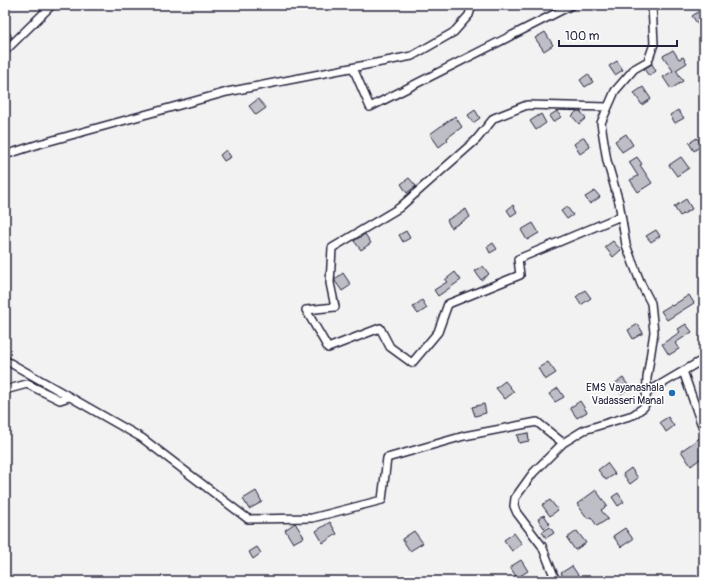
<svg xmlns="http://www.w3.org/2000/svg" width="709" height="586" viewBox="0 0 709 586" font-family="Pangolin,sans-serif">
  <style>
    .building { fill: #bebec6; stroke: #22223b }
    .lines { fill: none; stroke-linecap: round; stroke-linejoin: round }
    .street-casing { stroke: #22223b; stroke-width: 10 }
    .street { stroke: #fff; stroke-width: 7 }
    .poi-dot { fill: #1f6fb2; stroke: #fff; stroke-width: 1.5 }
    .labels { text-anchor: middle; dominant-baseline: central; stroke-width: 3.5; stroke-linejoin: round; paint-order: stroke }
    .poi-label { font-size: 11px; fill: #22223b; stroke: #fff; text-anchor: end }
  </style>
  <rect width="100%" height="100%" fill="#f2f2f3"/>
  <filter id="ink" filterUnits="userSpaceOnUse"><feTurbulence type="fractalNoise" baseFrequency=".025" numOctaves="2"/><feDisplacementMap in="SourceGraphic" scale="8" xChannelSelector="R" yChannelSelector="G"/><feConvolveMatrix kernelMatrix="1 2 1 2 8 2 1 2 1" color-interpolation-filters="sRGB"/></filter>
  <g filter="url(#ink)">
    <path class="building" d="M704,8V19L697,23L692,16Z
      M5,25L12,37L5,43Z
      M545,32L553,45L544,51L535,38Z
      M673,50L679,59L683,57L687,63L676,70L683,81L671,89L663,77L673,71L663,56Z
      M617,61L623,70L615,75L609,66Z
      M652,64L656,71L649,76L644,69Z
      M588,74L593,82L585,87L580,80Z
      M643,87L651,99L642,105L634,93Z
      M258,99L266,108L256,115L249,106Z
      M475,110L480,118L473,123L468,115Z
      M678,110L684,118L675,123L670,115Z
      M557,111L561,117L553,122L549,116Z
      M577,111H580L586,118L579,124L572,116Z
      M541,114L546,123L536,130L530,121Z
      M455,116L462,127L447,138L448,140L439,147L430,134Z
      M626,134L633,145L622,152L615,141Z
      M584,137L590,147L580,154L574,144Z
      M697,138L702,145L694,151L689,143Z
      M226,150L231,157L224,161L220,155Z
      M637,157L642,164L640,165L652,183L638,192L630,180L638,176L629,162Z
      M681,157L689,168L677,176L669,165Z
      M409,178L416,186L407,193L401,184Z
      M595,191L600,197L590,204L585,197Z
      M686,199L692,209L680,216L674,207Z
      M513,205L517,212L511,216L507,210Z
      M567,207L573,215L567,219L561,211Z
      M466,209L470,217L451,228L447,220Z
      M533,223L539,233L527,240L521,230Z
      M656,230L660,236L651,242L646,236Z
      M406,231L410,238L403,242L399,235Z
      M365,234L371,243L361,250L354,241Z
      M613,241L621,250L613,257L605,247Z
      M493,243L497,249L490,253L487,247Z
      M483,266L489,274L481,280L475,271Z
      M455,272L461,280L438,296L434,290L447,282L445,280Z
      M343,273L351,285L342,291L335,281V279Z
      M585,290L591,298L581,305L576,297Z
      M689,295L694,303L667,320L661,311L671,305L672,306Z
      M422,300L427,308L418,314L413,307Z
      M638,324L643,333L633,339L628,330Z
      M686,324L692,332L675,343L679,349L669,355L662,344L680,332L678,329Z
      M548,362L556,373L545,380L538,368Z
      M623,378L630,388L621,394L614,384Z
      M505,381L514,392L505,399L496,388Z
      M558,388L564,397L555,402L549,394Z
      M580,401L587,412L577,418L570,408Z
      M484,404L486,413L475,416L472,407Z
      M668,417L674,426L666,432L660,422Z
      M528,433L529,441L519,443L517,435Z
      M704,435V456L691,466L681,451Z
      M607,463L615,474L606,480L598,470Z
      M631,468L638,478L630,484L623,474Z
      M596,490L607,506L601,510L608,519L597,526L591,517L588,519L577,504Z
      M256,491L262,502L249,509L243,499Z
      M618,493L624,502L618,506L612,497Z
      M550,500L558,510L550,516L542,505Z
      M544,515L550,524L544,528L538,519Z
      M330,522L337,534L323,543L316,531Z
      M295,523L304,537L293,543L285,530Z
      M550,527L554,533L546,538L542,532Z
      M625,528L633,539L621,547L613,536Z
      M414,531L423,543L410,551L402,539Z
      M577,531L586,543L575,550L567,538Z
      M514,533L522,544L512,551L504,540Z
      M257,547L261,553L253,559L249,552Z
      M521,560L528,571L517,578L510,567Z
      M572,566L582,581H566L561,573Z"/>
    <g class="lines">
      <g class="street-casing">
        <path id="street" d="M5,51L52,5
          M353,68L370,107L572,5
          M608,107L527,105L494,118L476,140L399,208L332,248L330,283L335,307L306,310L328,348L380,328L390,347L412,363L438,332L448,304L520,275L518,259L621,216
          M5,155L39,144L227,92L412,56L454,32L469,15L472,5
          M5,360L142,438L248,519L312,518L382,500L387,458L464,436L537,422L563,443
          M683,371L701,423L704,422
          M5,390L27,384L60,400L69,397
          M646,393L704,359
          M556,581L542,546L517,513L514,506L515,498L533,473L563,443L584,430L633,415L644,407L646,402L647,378L654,332L651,303L641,284L626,245L619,202L607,161L601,123L615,91L634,69L648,61L654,44L652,5"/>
      </g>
      <use href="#street" class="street"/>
    </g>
  </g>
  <circle class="poi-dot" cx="672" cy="393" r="4"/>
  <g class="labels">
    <g class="poi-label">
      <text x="664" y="387">EMS Vayanashala<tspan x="664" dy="13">Vadasseri Manal</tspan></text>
    </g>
  </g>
  <rect width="709" height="586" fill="none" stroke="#fff" stroke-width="20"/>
  <rect x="10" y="10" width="689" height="566" fill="none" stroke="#22223b" stroke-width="1.5" filter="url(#ink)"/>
  <path d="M559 40v6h118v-6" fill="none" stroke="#22223b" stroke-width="2"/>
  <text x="565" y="40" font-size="12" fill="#22223b" stroke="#ffffff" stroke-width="3" paint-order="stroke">100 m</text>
</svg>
